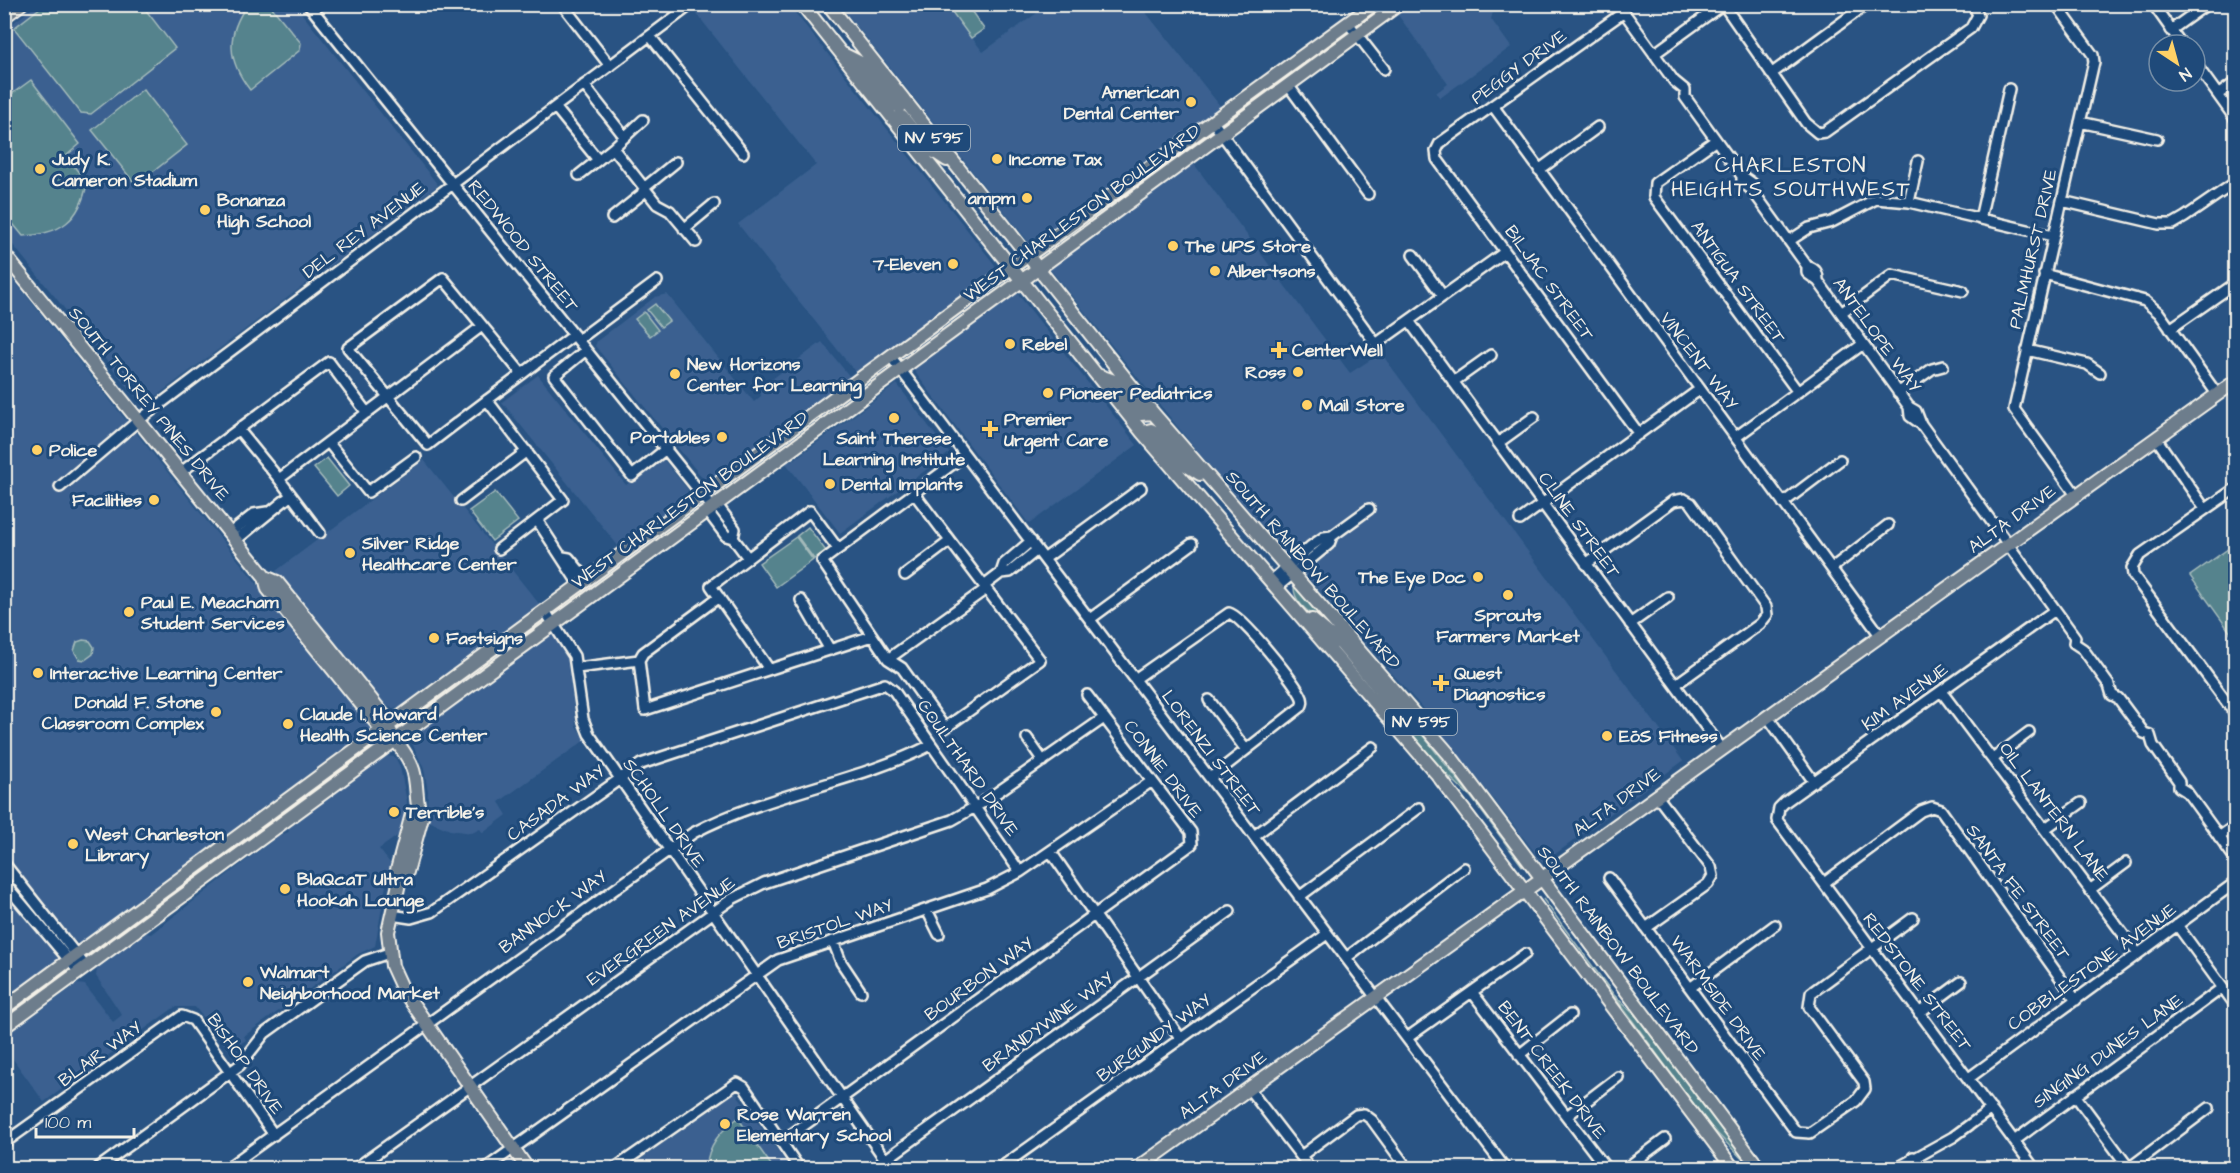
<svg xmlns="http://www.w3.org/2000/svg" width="2240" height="1173" viewBox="0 0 2240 1173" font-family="'Architects Daughter',sans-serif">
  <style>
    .built { fill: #3a6190 }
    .green { fill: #54838d; stroke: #a4baba; stroke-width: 1.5 }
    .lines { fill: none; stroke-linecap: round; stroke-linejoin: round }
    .minor-casing { stroke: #f4f1e8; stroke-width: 14 }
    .major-casing { stroke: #f4f1e8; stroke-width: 16 }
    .minor { stroke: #1f4a7a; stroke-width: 9 }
    .major { stroke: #6d7d8c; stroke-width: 12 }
    .poi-dot { fill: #ffd166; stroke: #1f4a7a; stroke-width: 2 }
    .labels { text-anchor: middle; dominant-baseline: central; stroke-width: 6; stroke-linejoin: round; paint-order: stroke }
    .shield { fill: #1f4a7a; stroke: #b4bfc7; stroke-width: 1.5 }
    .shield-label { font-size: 16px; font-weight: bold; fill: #f4f1e8 }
    .street-label { font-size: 18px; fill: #f4f1e8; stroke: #1f4a7a }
    .poi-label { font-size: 18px; font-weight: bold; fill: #f4f1e8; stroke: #1f4a7a; text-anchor: start }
    .quarter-label { font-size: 21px; letter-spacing: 1.5px; fill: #f4f1e8; stroke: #1f4a7a }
  </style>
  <rect width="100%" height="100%" fill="#295383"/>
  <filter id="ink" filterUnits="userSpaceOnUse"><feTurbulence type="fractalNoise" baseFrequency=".0167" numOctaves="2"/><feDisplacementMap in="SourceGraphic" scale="12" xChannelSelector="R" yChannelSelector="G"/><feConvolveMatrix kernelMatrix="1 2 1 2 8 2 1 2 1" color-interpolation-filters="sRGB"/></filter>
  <g filter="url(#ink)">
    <path class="built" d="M1412,4L1504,5L1493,12L1491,19L1511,47L1440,98L1436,93L1448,84L1398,15Z
      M37,5H295L438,185L143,406L5,235V29Z
      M707,5H789L995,265L994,271L856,373L738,224L816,165L696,13Z
      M840,5H947L983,52L1048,5H1140L1221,107L1031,245Z
      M1194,164L1350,373L1381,353L1683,761L1543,863L1425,711L1198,452L1050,269Z
      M4,268L371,726L370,731L80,944L71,938L5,855Z
      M1017,293L1137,445L1029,524L912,368Z
      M667,294L754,402L761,396L760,388L822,342L850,377L711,479L705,481L595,346L597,341L655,297Z
      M538,375L626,485L663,459L688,490L686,498L619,547L502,402Z
      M897,384L949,453L840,533L785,462L792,461Z
      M424,460L540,605L403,706L394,709L383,704L276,571Z
      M552,636L556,638L567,658L576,726L585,740L499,802L507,815L483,833L480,829L472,833L450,830L426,820L428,791L424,769L412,743L414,734L545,637Z
      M385,756L395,757L400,767L407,802L400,834L379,849L390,863L375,946L358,954L244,1036L246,1040L234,1048L233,1046L228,1049L195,1007H175L44,1102L5,1048V1036L77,984L85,985L113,1022L122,1015L96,976L97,969L146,933L151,934L278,836L289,832L288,829Z
      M4,888L59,955L55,963L5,1000Z
      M736,1093L790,1168H628L733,1094Z"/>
    <path class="green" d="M45,4L142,5L175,48L91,114L81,113L14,28Z
      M247,5H270L301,43L300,50L250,90C227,60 226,35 247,5Z
      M962,5H967L984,29L971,38L952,12Z
      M31,80L80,144L66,156L87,183C80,221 60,234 23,236L5,214V87L13,93Z
      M143,89L187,145L136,185L92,130Z
      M655,304L669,321L661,327L647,310Z
      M644,312L658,330L650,336L635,319Z
      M327,458L349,486L337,496L314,468Z
      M495,492L518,521L492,541L469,511Z
      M808,527L826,551L814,559L797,536Z
      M796,537L813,560L776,587L759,563Z
      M2235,544V639L2190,576Z
      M1294,588H1297L1405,713C1382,687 1350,643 1323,623C1312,614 1294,604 1294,588Z
      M83,640L90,641L94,647L93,654L85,660L79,659L74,651L77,642Z
      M1393,710L1417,728L1521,860L1523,867L1471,797L1440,768Z
      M1543,899L1614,995L1640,1020L1751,1168L1710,1126Z
      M738,1118L769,1162L773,1168H706C708,1145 720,1131 738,1118Z"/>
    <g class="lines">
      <g class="minor-casing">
        <path id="minor" d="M308,4L712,507
          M562,4L610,66
          M1618,4L1674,81L1685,90V97L1742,176L1752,183V190
          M1723,4L1806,123L1818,133L1825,132L1971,28L1978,15L1973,4
          M2056,4L2093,55L2094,62L2014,409L2076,495
          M2153,4L2182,45
          M1624,12L1440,143L1436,151L1437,159L1639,434
          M1348,23L1384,69
          M2171,30L2207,4
          M650,36L743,153
          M1654,54L1723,4
          M2195,63L2236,120
          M1771,74L1867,4
          M584,85L624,136
          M1288,85L1368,194
          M2218,95L2236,82
          M1493,106L1880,635
          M555,107L598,160L613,148L657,204L670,211L696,242
          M1213,122L1376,344L1505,252
          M2080,122L2157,139
          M1716,140L1655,183L1654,197L1798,392
          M613,148L643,120
          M1539,170L1598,127
          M579,175L598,160
          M1742,176V182L1752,190L1807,266V273L1818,281L1909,407L1910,416L1921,424L2075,637L2074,643L2083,649L2109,685L2112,695L2118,698L2144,733L2150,735L2153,745L2179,782V787L2187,792L2236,860
          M2062,201L2159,224H2173L2185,217L2236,182
          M1909,202L1918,161
          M612,218L642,194L644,188L676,162
          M1980,219L2009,89
          M684,229L714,204
          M1789,241L1809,228L1832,222L1876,199L1909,202L2053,236
          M1413,255L1443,296
          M1807,266C1816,269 1818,272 1818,281
          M2044,274L2145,301L2159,313L2217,394
          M1841,313L1892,275L1963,291
          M1409,321L1722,749
          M2170,329L2236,283
          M578,340L657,281
          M586,350L554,376L632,476L667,448
          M2027,350L2087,364L2100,373
          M891,357L1505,1168
          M522,374L443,278L348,348L428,445C476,408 525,372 574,335
          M1453,382L1491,355
          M1898,393L1932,369L1943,366
          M487,400L563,500L499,549
          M1909,407L1916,411L1921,424
          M239,430L279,479
          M1736,437L1863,344
          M2156,438L2205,509
          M328,442L368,492L416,457
          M1498,443L1534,417
          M181,472L329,362L367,413
          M60,487L139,420L692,4
          M2236,488L2140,555L2132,568L2133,575L2236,715
          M914,493L1040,660L945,728L902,668L888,659L822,561L965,455
          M461,501L527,451
          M1783,503L1840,460
          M712,507L711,516L726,536L733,538L748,558
          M712,507L720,509L735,529L733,538
          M537,520L580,586
          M1520,520L1699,390
          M230,533L254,514L267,512
          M320,533L279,479L482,326
          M236,540L290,496
          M563,557L569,558L587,580
          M1044,559L1141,488
          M1586,564L1673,501L1684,499L1691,503L1766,607L1767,615L1760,624L1675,685
          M1832,568L1888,525
          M1001,573L1004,564L1031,541
          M905,575L950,541
          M1271,581L1311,546L1324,537L1332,536L1369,509
          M984,586L1001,573L1010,572L1037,550
          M1277,587L1329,544L1332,536
          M719,597L643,653L639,660L645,710L872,636
          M801,600L830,650
          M545,611L574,656L583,719L589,734L891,1168
          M1090,619L1192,544
          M1630,624L1668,597
          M888,659L986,589
          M577,668L639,660
          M769,669L711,586L810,511L838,549
          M1135,679L1229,613C1242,616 1297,684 1302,698C1303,702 1303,703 1301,707L1210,778
          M1941,691L2138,954
          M1209,700L1246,750
          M1767,716L1814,782
          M1027,738L1043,761
          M1994,758L2029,732
          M2046,828L2081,803
          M1254,836L1373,747
          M2219,837L2236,825
          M1051,852L1181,1039
          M4,863L86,967
          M1609,878L1796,1132L1810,1133L1856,1101L1865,1089L1864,1082L1809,1007L1811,993L1913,918
          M4,883L79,972
          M1824,883L1921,811L1932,807L1941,810L2076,1000
          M2091,889L2126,863
          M1299,897L1419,808
          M927,910L939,934
          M391,915L411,918L432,912L641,764L885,684L894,691L1020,872
          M2177,925L2236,1006
          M1646,928L1708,884L1713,876L1711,867L1657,796
          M833,941L841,962L861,992
          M1346,958L1464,868
          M1690,988L1775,925
          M1472,992L1606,1168
          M1919,1013L1961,982
          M1407,1038L1525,954
          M1519,1055L1570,1015
          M1969,1078L2236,882
          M1249,1089L1310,1168
          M2075,1095L2129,1168
          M1567,1116L1618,1077
          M2014,1141L2222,988
          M781,1142L1192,844L1191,832L1087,695
          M4,1143L182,1016L193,1020L274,1135
          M1301,1156L1356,1115L1364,1114L1372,1120L1407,1168
          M1913,1157L1921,1168
          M885,1160L1230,911
          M98,1168L240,1065L265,1033L365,961L389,953
          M227,1168L693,833C768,793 856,783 931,745
          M356,1168L732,899L764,883L952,820L982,803L1104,718
          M486,1168L778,960L987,889L1020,872L1152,781
          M615,1168L737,1083L744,1087L799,1168
          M1000,1168L1327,934
          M1626,1168L1665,1139
          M1897,1168L1953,1137L1991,1109
          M2034,1168L1777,820L1779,808L1785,802L2055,610
          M2129,1168L2209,1108"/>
      </g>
      <g class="major-casing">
        <path id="major" d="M802,4L1142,432L1436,773L1733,1168
          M828,4L1153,413L1448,753L1759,1168
          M4,6L6,4
          M4,17L21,4
          M843,54L863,64L899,107
          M893,119L902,117L927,147L947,160
          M4,254L265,577L268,589L378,725L387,727
          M1097,375L1114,381L1141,414L1153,413
          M1142,432L1151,430L1157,433L1181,462L1200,474
          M265,577L277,582L386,718C388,736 406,750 412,767C419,783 414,804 422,817L407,872L400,879
          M1312,620L1342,645L1406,720L1417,724L1422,723
          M418,811L412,814L397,870L400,879L388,932L392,966L403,990L527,1168
          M4,1008L967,300L1374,4
          M4,1027L1399,4
          M1138,1168L2236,381"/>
      </g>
      <use href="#minor" class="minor"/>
      <use href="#major" class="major"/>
    </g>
  </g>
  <g class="poi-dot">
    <circle cx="1191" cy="102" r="6"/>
    <circle cx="997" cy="159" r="6"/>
    <circle cx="40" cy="169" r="6"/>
    <circle cx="1027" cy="198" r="6"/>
    <circle cx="205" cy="210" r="6"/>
    <circle cx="1173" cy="246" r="6"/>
    <circle cx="953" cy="264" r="6"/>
    <circle cx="1215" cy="271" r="6"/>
    <circle cx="1010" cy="344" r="6"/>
    <path d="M1276 341h6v6h6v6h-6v6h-6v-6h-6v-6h6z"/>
    <circle cx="1298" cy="372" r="6"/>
    <circle cx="675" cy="374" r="6"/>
    <circle cx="1048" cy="393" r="6"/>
    <circle cx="1307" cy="405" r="6"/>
    <circle cx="894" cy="418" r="6"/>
    <path d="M987 420h6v6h6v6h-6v6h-6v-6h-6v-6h6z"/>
    <circle cx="722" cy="437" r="6"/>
    <circle cx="37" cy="450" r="6"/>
    <circle cx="830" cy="484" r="6"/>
    <circle cx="154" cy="500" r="6"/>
    <circle cx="350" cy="553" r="6"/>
    <circle cx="1478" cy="577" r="6"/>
    <circle cx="1508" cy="595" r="6"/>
    <circle cx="129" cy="612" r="6"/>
    <circle cx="434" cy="638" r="6"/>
    <circle cx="38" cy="673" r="6"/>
    <path d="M1438 674h6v6h6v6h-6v6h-6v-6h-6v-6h6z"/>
    <circle cx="216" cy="712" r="6"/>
    <circle cx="288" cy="724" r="6"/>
    <circle cx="1607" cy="736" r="6"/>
    <circle cx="394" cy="812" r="6"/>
    <circle cx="73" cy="844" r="6"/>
    <circle cx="285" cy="889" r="6"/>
    <circle cx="248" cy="982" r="6"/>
    <circle cx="725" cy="1124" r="6"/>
  </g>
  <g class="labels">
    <g class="shield">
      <rect x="898" y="125" width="72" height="26" rx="4.5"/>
      <rect x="1385" y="709" width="72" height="26" rx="4.5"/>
    </g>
    <g class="shield-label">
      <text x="934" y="138">NV 595</text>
      <text x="1421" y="722">NV 595</text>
    </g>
    <g class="street-label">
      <text transform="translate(1519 67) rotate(-36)">PEGGY DRIVE</text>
      <text transform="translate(1082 213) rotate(-36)">WEST CHARLESTON BOULEVARD</text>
      <text transform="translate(364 230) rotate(-37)">DEL REY AVENUE</text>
      <text transform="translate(523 246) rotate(51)">REDWOOD STREET</text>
      <text transform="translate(2033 249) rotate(-77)">PALMHURST DRIVE</text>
      <text transform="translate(1738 282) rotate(54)">ANTIGUA STREET</text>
      <text transform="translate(1549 283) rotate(54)">BILJAC STREET</text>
      <text transform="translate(1877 335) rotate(54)">ANTELOPE WAY</text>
      <text transform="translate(1699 361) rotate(53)">VINCENT WAY</text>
      <text transform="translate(149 404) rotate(51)">SOUTH TORREY PINES DRIVE</text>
      <text transform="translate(690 500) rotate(-36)">WEST CHARLESTON BOULEVARD</text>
      <text transform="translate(2012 519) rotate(-36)">ALTA DRIVE</text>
      <text transform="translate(1579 525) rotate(54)">CLINE STREET</text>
      <text transform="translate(1313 570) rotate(49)">SOUTH RAINBOW BOULEVARD</text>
      <text transform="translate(1905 697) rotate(-36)">KIM AVENUE</text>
      <text transform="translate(1211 753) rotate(53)">LORENZI STREET</text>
      <text transform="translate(968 768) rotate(55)">COULTHARD DRIVE</text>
      <text transform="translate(1163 769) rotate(53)">CONNIE DRIVE</text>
      <text transform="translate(1617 802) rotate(-36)">ALTA DRIVE</text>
      <text transform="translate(556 803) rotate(-36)">CASADA WAY</text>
      <text transform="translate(2054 812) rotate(53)">OIL LANTERN LANE</text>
      <text transform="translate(664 813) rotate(55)">SCHOLL DRIVE</text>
      <text transform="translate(2018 892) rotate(54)">SANTA FE STREET</text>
      <text transform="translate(553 912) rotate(-36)">BANNOCK WAY</text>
      <text transform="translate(835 924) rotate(-19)">BRISTOL WAY</text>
      <text transform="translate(661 931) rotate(-35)">EVERGREEN AVENUE</text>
      <text transform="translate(1618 950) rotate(53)">SOUTH RAINBOW BOULEVARD</text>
      <text transform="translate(2092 967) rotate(-36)">COBBLESTONE AVENUE</text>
      <text transform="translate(979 979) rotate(-36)">BOURBON WAY</text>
      <text transform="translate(1917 982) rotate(53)">REDSTONE STREET</text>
      <text transform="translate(1718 998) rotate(54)">WARMSIDE DRIVE</text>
      <text transform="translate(1048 1022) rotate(-36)">BRANDYWINE WAY</text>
      <text transform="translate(1154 1038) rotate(-36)">BURGUNDY WAY</text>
      <text transform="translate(2108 1051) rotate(-36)">SINGING DUNES LANE</text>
      <text transform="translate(100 1054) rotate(-36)">BLAIR WAY</text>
      <text transform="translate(245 1064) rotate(55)">BISHOP DRIVE</text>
      <text transform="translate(1552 1070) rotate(53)">BENT CREEK DRIVE</text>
      <text transform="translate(1223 1085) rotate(-36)">ALTA DRIVE</text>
    </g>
    <g class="poi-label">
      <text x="1179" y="92" text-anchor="end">American<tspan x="1179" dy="21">Dental Center</tspan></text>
      <text x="52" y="159">Judy K.<tspan x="52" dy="21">Cameron Stadium</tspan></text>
      <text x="1009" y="159">Income Tax</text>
      <text x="1015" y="198" text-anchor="end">ampm</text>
      <text x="217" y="200">Bonanza<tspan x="217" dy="21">High School</tspan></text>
      <text x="1185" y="246">The UPS Store</text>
      <text x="941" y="264" text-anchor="end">7-Eleven</text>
      <text x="1227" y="271">Albertsons</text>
      <text x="1022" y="344">Rebel</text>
      <text x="1292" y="350">CenterWell</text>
      <text x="687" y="364">New Horizons<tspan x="687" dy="21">Center for Learning</tspan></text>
      <text x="1286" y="372" text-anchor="end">Ross</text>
      <text x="1060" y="393">Pioneer Pediatrics</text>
      <text x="1319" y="405">Mail Store</text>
      <text x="1004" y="419">Premier<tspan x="1004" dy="21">Urgent Care</tspan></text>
      <text x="710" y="437" text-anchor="end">Portables</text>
      <text x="894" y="438" text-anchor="middle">Saint Therese<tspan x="894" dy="21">Learning Institute</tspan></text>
      <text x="49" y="450">Police</text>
      <text x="842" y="484">Dental Implants</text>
      <text x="142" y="500" text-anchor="end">Facilities</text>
      <text x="362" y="543">Silver Ridge<tspan x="362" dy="21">Healthcare Center</tspan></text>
      <text x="1466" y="577" text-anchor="end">The Eye Doc</text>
      <text x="141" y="602">Paul E. Meacham<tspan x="141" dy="21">Student Services</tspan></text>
      <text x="1508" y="615" text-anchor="middle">Sprouts<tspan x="1508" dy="21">Farmers Market</tspan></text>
      <text x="446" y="638">Fastsigns</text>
      <text x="50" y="673">Interactive Learning Center</text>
      <text x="1454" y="673">Quest<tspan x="1454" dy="21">Diagnostics</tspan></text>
      <text x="204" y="702" text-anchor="end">Donald F. Stone<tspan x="204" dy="21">Classroom Complex</tspan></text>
      <text x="300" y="714">Claude I. Howard<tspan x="300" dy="21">Health Science Center</tspan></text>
      <text x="1619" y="736">EōS Fitness</text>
      <text x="406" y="812">Terrible's</text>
      <text x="85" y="834">West Charleston<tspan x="85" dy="21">Library</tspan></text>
      <text x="297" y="879">BlaQcaT Ultra<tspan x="297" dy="21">Hookah Lounge</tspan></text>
      <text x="260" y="972">Walmart<tspan x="260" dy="21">Neighborhood Market</tspan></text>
      <text x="737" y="1114">Rose Warren<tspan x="737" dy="21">Elementary School</tspan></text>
    </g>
    <g class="quarter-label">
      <text x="1791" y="165">CHARLESTON<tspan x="1791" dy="24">HEIGHTS SOUTHWEST</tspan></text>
    </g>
  </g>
  <rect width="2240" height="1173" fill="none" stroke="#1f4a7a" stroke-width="24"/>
  <rect x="12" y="12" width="2216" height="1149" fill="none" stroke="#f4f1e8" stroke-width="2" filter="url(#ink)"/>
  <g transform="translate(2177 63) rotate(144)"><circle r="28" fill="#1f4a7a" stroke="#748da6" stroke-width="1.5"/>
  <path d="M0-4.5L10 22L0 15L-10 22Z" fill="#ffd166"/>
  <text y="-9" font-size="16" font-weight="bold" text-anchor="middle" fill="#f4f1e8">N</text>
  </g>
  <path d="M36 1128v9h98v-9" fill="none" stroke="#f4f1e8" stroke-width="3"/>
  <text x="45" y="1128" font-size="18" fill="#f4f1e8" stroke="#1f4a7a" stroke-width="4.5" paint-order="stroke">100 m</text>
</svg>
